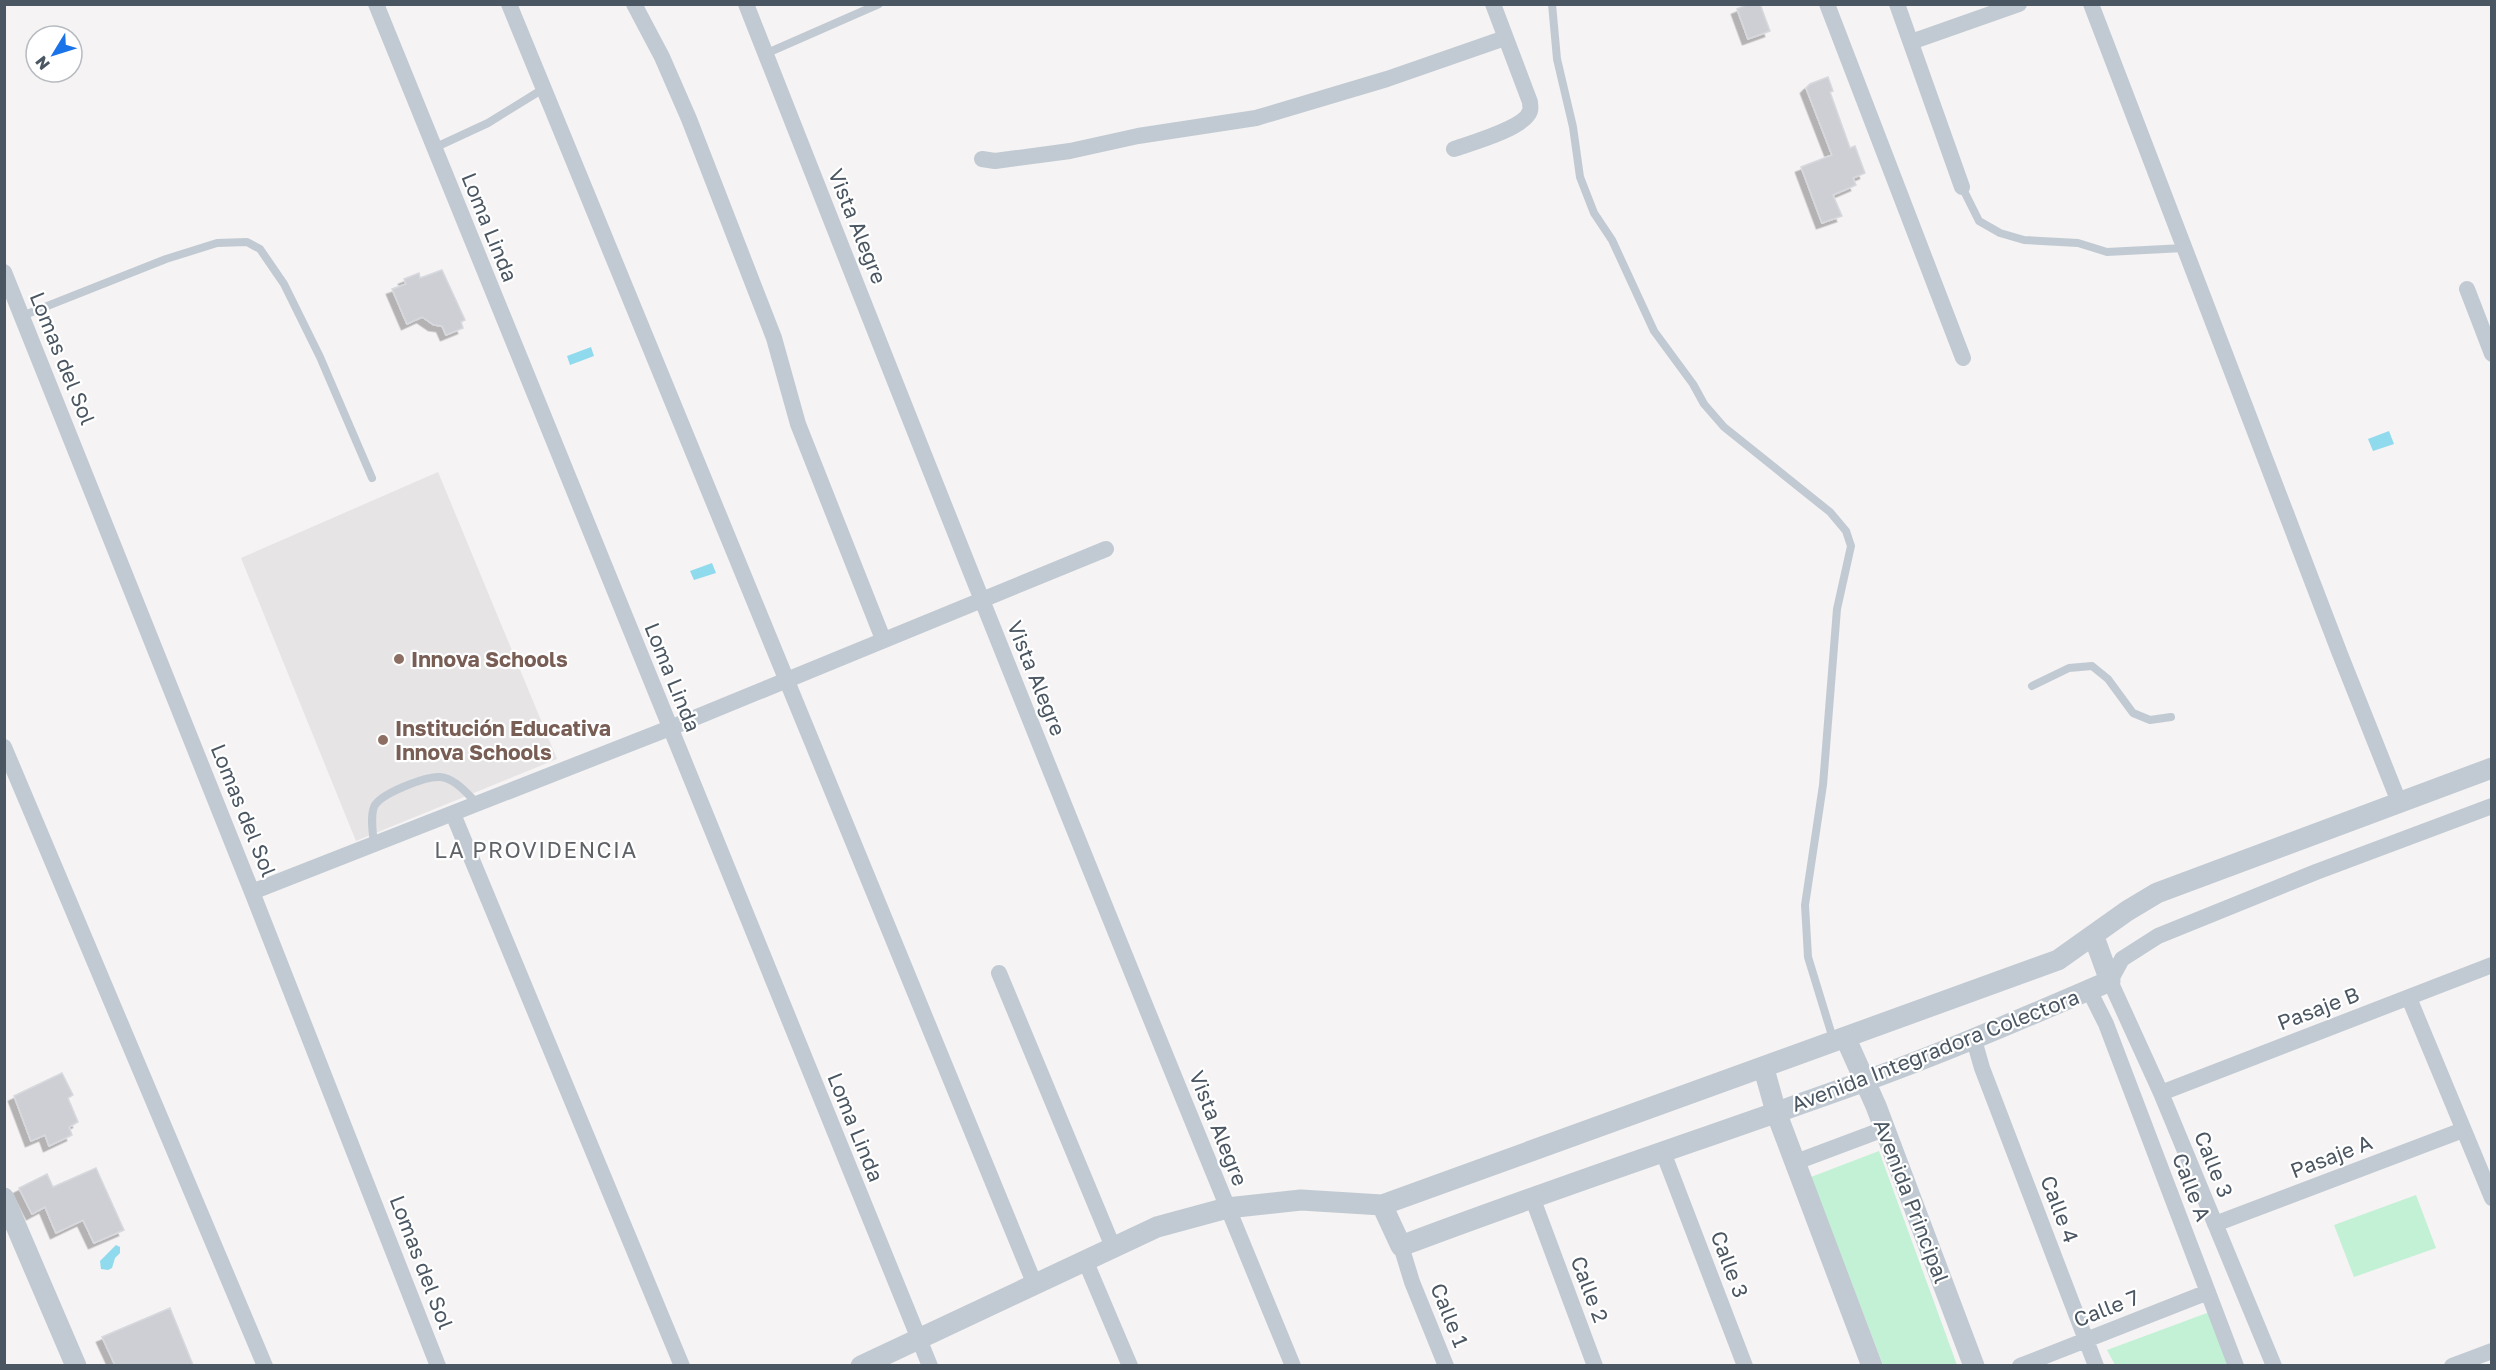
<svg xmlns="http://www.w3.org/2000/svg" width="2496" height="1370" viewBox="0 0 2496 1370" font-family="'Golos Text',sans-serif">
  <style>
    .education { fill: #e6e4e5 }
    .green { fill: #c3f1d5 }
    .water { fill: #90daee }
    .building { fill: #cdcfd5; stroke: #d7d9de; stroke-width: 1.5; filter: url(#shadow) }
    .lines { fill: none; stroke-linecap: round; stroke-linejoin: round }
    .service { stroke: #c1cad2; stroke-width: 8 }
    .minor { stroke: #c1cad2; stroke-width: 16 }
    .tertiary { stroke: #c1cad2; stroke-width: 21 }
    .education-dot { fill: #8d6e63; stroke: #fff; stroke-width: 2 }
    .labels { text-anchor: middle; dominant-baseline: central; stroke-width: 4.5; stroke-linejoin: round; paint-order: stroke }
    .street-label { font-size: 21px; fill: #4a5661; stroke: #fff }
    .education-label { font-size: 21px; font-weight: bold; fill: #785e54; stroke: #fff; text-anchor: start }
    .neighbourhood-label { font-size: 22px; letter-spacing: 1.5px; fill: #5f6368; stroke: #fff }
  </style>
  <defs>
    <filter id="shadow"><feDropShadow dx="-5.5" dy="5.5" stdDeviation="0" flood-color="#0004"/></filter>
  </defs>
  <rect width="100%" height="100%" fill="#f5f3f3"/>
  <path class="education" d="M438,472L557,759L356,841L241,558Z"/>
  <path class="green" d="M1879,1151L1957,1365H1883L1811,1177Z
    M2416,1195L2436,1248L2354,1277L2334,1225Z
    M2215,1310L2236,1365H2115L2107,1350Z"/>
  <path class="water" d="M591,347L594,356L570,365L567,356Z
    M2389,431L2394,444L2373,451L2368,439Z
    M712,563L716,573L694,580L690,571Z
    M116,1245L120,1247V1253L115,1258L112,1268L108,1270L101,1269L100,1261Z"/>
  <path class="building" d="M1749,4H1760L1770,31L1748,39L1737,9Z
    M1828,77L1833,91L1830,92L1850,148L1855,146L1865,173L1853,178L1856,185L1833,195L1842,216L1822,223L1801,167L1832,155L1806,88L1810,84Z
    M442,270L465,320L461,322L463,328L446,335L442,326L434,325L422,317L407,324L392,289L406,284L404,279L419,273L420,278Z
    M62,1073L73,1095L68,1098L78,1122L69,1127L72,1135L49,1146L45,1135L31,1141L14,1096Z
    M96,1168L124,1230L94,1243L83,1220L56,1233L45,1207L32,1214L19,1188L47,1174L53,1187Z
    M170,1308L193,1365H115L102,1337Z"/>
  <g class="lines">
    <path class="service" d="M1552,4L1557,59L1573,127L1580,177L1594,213L1612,240L1654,331L1693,384L1704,404L1724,427L1830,512L1846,531L1851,546L1837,609L1823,785L1805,905L1808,957L1834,1042
      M765,54L879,4
      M434,148L488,123L543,89
      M1962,187L1979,221L2000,233L2024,240L2078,243L2107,252L2184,248
      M22,316L166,259L217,243L247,242L260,249L284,284L320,357L372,478
      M2032,686L2069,668L2092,666L2108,679L2133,713L2150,720L2171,717
      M374,845C373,833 370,818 374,807C379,794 426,776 440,777C455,778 467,794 478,804"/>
    <path class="minor" d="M376,4L930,1366
      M509,4L1035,1285
      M634,4L662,57L689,119L774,338L798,424L883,639
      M746,4C925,460 1106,914 1293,1366
      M1827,4L1963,358
      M1897,4L1962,187
      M2091,4L2340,654L2399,802
      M1911,42L2019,4
      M1454,149C1471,143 1525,128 1530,111C1531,108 1530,105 1530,102L1493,4
      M982,159L995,161L1070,151L1138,136L1256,118L1387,79L1505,38
      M4,272L252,892L438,1366
      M2467,289L2492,354
      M4,747L265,1366
      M453,814L682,1366
      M252,892L670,728L1106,549
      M999,973L1113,1247
      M2089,990L2106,1024L2236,1366
      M2409,998L2492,1198
      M1974,1040L1982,1068L2096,1366
      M2161,1093L2492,965
      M1663,1152L1745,1366
      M1796,1162L1884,1129
      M1532,1197L1595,1366
      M2215,1224L2463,1130
      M1401,1246L1412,1282L1446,1366
      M1085,1260L1130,1366
      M2020,1366L2208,1292
      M2274,1366L2161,1093L2110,981L2122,959L2158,936L2316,872L2492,806
      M2452,1366L2492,1351"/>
    <path class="tertiary" d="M1846,1039L1876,1106L1974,1366
      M1764,1069L1776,1112L1872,1366
      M4,1198L76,1366
      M1382,1205L1401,1246C1554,1188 1709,1137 1862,1082C1946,1052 2028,1016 2110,981L2094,937
      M861,1366L1157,1227L1227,1208L1301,1200L1382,1205L2058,960L2127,911L2157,893L2492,768"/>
  </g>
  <g class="education-dot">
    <circle cx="399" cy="659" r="6"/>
    <circle cx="383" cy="740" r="6"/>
  </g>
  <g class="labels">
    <g class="street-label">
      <text transform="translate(858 226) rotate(68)">Vista Alegre</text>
      <text transform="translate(490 227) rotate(68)">Loma Linda</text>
      <text transform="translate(63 358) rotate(68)">Lomas del Sol</text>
      <text transform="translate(673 677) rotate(68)">Loma Linda</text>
      <text transform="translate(1037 678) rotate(68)">Vista Alegre</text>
      <text transform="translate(244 810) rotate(68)">Lomas del Sol</text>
      <text transform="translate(2318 1008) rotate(-21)">Pasaje B</text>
      <text transform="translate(1935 1050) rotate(-21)">Avenida Integradora Colectora</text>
      <text transform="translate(856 1127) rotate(68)">Loma Linda</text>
      <text transform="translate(1219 1128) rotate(68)">Vista Alegre</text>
      <text transform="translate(2331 1156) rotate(-21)">Pasaje A</text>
      <text transform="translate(2214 1164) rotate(68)">Calle 3</text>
      <text transform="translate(2192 1187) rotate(69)">Calle A</text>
      <text transform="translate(1912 1201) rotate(69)">Avenida Principal</text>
      <text transform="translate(2060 1209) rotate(69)">Calle 4</text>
      <text transform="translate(422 1262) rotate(69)">Lomas del Sol</text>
      <text transform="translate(1730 1264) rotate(69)">Calle 3</text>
      <text transform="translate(1590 1289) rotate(69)">Calle 2</text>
      <text transform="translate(2106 1308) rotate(-21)">Calle 7</text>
      <text transform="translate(1450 1315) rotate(68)">Calle 1</text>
    </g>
    <g class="education-label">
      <text x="411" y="659">Innova Schools</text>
      <text x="395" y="728">Institución Educativa<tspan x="395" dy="24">Innova Schools</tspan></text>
    </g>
    <g class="neighbourhood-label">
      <text x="536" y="849">LA PROVIDENCIA</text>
    </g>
  </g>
  <rect width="2496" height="1370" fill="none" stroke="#4a5661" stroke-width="12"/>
  <g transform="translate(54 54) rotate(232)"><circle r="28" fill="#ffffff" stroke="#b7bbc0" stroke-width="1.5"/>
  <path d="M0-4.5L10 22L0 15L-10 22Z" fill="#1a73e8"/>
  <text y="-9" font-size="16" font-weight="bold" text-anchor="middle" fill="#4a5661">N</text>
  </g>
</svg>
